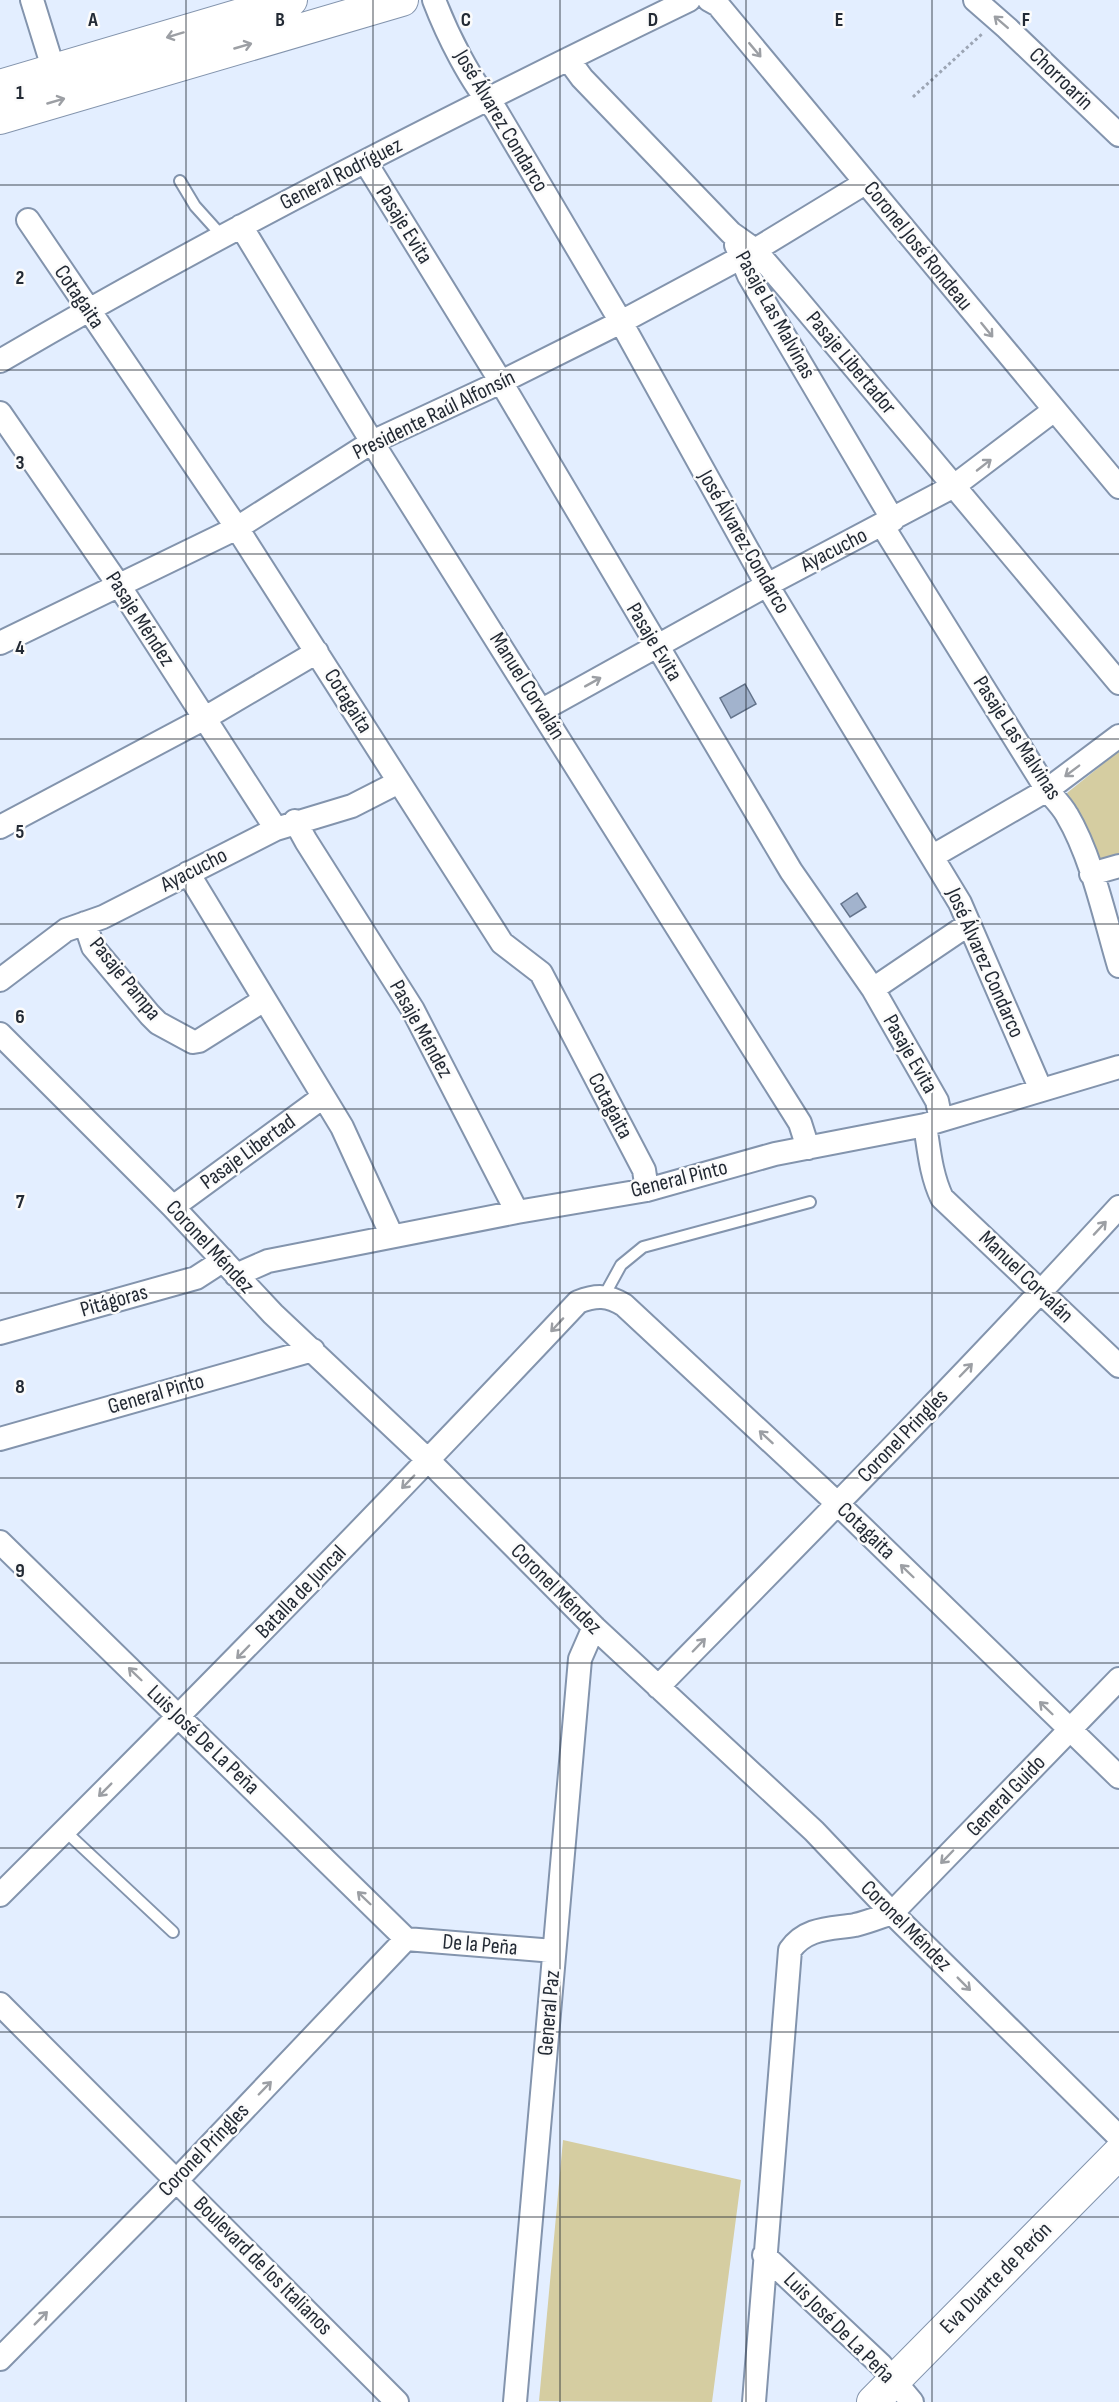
<svg xmlns="http://www.w3.org/2000/svg" width="1119" height="2402" viewBox="0 0 1119 2402" font-family="'Sofia Sans Condensed',sans-serif">
  <style>
    .green { fill: #d5cda1 }
    .building { fill: #a2b3cd; stroke: #64748c; stroke-width: 1.5 }
    .lines { fill: none; stroke-linecap: round; stroke-linejoin: round }
    .lane-casing { stroke: #8394ad; stroke-width: 14 }
    .street-casing { stroke: #8394ad; stroke-width: 26 }
    .secondary-casing { stroke: #8394ad; stroke-width: 34 }
    .path { stroke: #9ca5b4; stroke-width: 3; stroke-dasharray: 3 3; stroke-linecap: butt }
    .lane { stroke: #fff; stroke-width: 10 }
    .street { stroke: #fff; stroke-width: 22 }
    .secondary { stroke: #fff; stroke-width: 32 }
    .oneway { stroke: #9c9fa4 }
    .grid { fill: none; stroke: #232a34; stroke-width: 1.5; stroke-opacity: 0.55 }
    .labels { text-anchor: middle; dominant-baseline: central; stroke-width: 5; stroke-linejoin: round; paint-order: stroke }
    .street-label { font-size: 22px; fill: #232a34; stroke: #fbfbfb }
    .grid-label { font-size: 20px; text-anchor: middle; font-weight: bold; fill: #232a34; stroke: #fbfbfb; stroke-width: 5; stroke-linejoin: round; paint-order: stroke }
  </style>
  <rect width="100%" height="100%" fill="#e3eeff"/>
  <path class="green" d="M1119,751V858L1102,863L1067,793Z
    M563,2140L741,2180L712,2402L539,2401Z"/>
  <path class="building" d="M745,684L756,704L731,718L720,698Z
    M857,893L866,907L850,917L841,904Z"/>
  <g class="lines">
    <g class="lane-casing">
      <path id="lane" d="M180,181L195,206L222,236
        M604,1296L621,1265L643,1247L810,1202
        M65,1831L173,1932"/>
    </g>
    <g class="street-casing">
      <path id="street" d="M32,0L54,71
        M434,0C447,34 471,83 495,109L621,322L767,585L960,903L1041,1090
        M709,0L718,5L1119,487
        M975,0L1007,28L1119,135
        M568,59L582,78L731,233L755,250L792,293L1119,683
        M366,163L501,382L791,871L873,989L937,1101L941,1120
        M28,220L237,528L502,943L541,973L644,1170L647,1190
        M241,226L372,442L800,1123L808,1148
        M736,245L749,276L893,520
        M0,361C224,230 456,113 689,0
        M0,413L120,587L276,829
        M882,525L1047,790C1054,798 1062,806 1067,815C1092,857 1105,919 1119,966
        M0,643L237,528L372,442L501,382L621,322L755,250L865,183
        M542,710L767,585L954,486L1053,411
        M295,821L306,841L413,1010L517,1212
        M0,827L205,718L317,652
        M933,856L1047,790L1119,736
        M188,873L342,1127L392,1236
        M1091,874L1119,866
        M85,923L93,947L150,1015L158,1023L193,1042L199,1041L264,1000
        M0,980L66,930L103,917L276,829L352,806L399,782
        M873,989L969,924
        M0,1034L173,1207L273,1314L429,1461L594,1627L814,1831L892,1913L1119,2137
        M925,1125C929,1150 931,1175 942,1198L1119,1366
        M173,1207L323,1097
        M236,1275L268,1261L517,1212L647,1190L775,1154L925,1125L1119,1067
        M0,1333L196,1278L213,1267L222,1259
        M0,1439L313,1350
        M0,1542L406,1939
        M658,1687C813,1529 969,1371 1119,1207
        M0,1895C196,1700 389,1503 578,1302C596,1295 608,1295 624,1305L838,1504L1119,1777
        M406,1939L554,1951
        M0,2004L397,2402
        M764,2255L881,2365L912,2402
        M0,2359L177,2180L406,1939
        M515,2402L580,1659L594,1627
        M754,2402L790,1950C806,1927 831,1929 855,1925C868,1922 880,1917 892,1913L1119,1679"/>
    </g>
    <g class="secondary-casing">
      <path id="secondary" d="M0,86L291,0
        M0,118L402,0
        M873,2402L1119,2153"/>
    </g>
    <path class="path" d="M913,97L983,33"/>
    <use href="#lane" class="lane"/>
    <use href="#street" class="street"/>
    <use href="#secondary" class="secondary"/>
  </g>
  <defs><path id="oneway-shaft" d="M-6 0H5M1.5-3L5.5 0L1.5 3" fill="none" stroke-width="1.6" stroke-linecap="round" stroke-linejoin="round" transform="scale(1.5)"/></defs>
  <g class="oneway">
    <use href="#oneway-shaft" transform="translate(1001 22) rotate(-139)"/>
    <use href="#oneway-shaft" transform="translate(175 35) rotate(163)"/>
    <use href="#oneway-shaft" transform="translate(243 46) rotate(-16)"/>
    <use href="#oneway-shaft" transform="translate(755 50) rotate(50)"/>
    <use href="#oneway-shaft" transform="translate(56 101) rotate(-16)"/>
    <use href="#oneway-shaft" transform="translate(987 330) rotate(51)"/>
    <use href="#oneway-shaft" transform="translate(984 465) rotate(-38)"/>
    <use href="#oneway-shaft" transform="translate(593 682) rotate(-29)"/>
    <use href="#oneway-shaft" transform="translate(1072 771) rotate(143)"/>
    <use href="#oneway-shaft" transform="translate(1100 1228) rotate(-47)"/>
    <use href="#oneway-shaft" transform="translate(557 1325) rotate(133)"/>
    <use href="#oneway-shaft" transform="translate(966 1370) rotate(-46)"/>
    <use href="#oneway-shaft" transform="translate(766 1437) rotate(-137)"/>
    <use href="#oneway-shaft" transform="translate(408 1482) rotate(134)"/>
    <use href="#oneway-shaft" transform="translate(907 1571) rotate(-136)"/>
    <use href="#oneway-shaft" transform="translate(699 1645) rotate(-46)"/>
    <use href="#oneway-shaft" transform="translate(243 1652) rotate(134)"/>
    <use href="#oneway-shaft" transform="translate(135 1674) rotate(-136)"/>
    <use href="#oneway-shaft" transform="translate(1046 1708) rotate(-136)"/>
    <use href="#oneway-shaft" transform="translate(105 1790) rotate(135)"/>
    <use href="#oneway-shaft" transform="translate(947 1857) rotate(134)"/>
    <use href="#oneway-shaft" transform="translate(364 1898) rotate(-136)"/>
    <use href="#oneway-shaft" transform="translate(964 1984) rotate(45)"/>
    <use href="#oneway-shaft" transform="translate(265 2088) rotate(-46)"/>
    <use href="#oneway-shaft" transform="translate(41 2318) rotate(-45)"/>
  </g>
  <path class="grid" d="M186,0V2402M373,0V2402M560,0V2402M746,0V2402M932,0V2402M0,185H1119M0,370H1119M0,554H1119M0,739H1119M0,924H1119M0,1109H1119M0,1293H1119M0,1478H1119M0,1663H1119M0,1848H1119M0,2032H1119M0,2217H1119"/>
  <g class="labels">
    <g class="street-label">
      <text transform="translate(1061 79) rotate(44)">Chorroarin</text>
      <text transform="translate(501 121) rotate(59)">José Álvarez Condarco</text>
      <text transform="translate(341 174) rotate(-27)">General Rodríguez</text>
      <text transform="translate(404 225) rotate(58)">Pasaje Evita</text>
      <text transform="translate(918 246) rotate(51)">Coronel José Rondeau</text>
      <text transform="translate(79 297) rotate(56)">Cotagaita</text>
      <text transform="translate(775 315) rotate(61)">Pasaje Las Malvinas</text>
      <text transform="translate(851 363) rotate(50)">Pasaje Libertador</text>
      <text transform="translate(434 415) rotate(-26)">Presidente Raúl Alfonsín</text>
      <text transform="translate(744 542) rotate(60)">José Álvarez Condarco</text>
      <text transform="translate(834 550) rotate(-27)">Ayacucho</text>
      <text transform="translate(140 619) rotate(57)">Pasaje Méndez</text>
      <text transform="translate(654 642) rotate(59)">Pasaje Evita</text>
      <text transform="translate(527 686) rotate(58)">Manuel Corvalán</text>
      <text transform="translate(348 701) rotate(58)">Cotagaita</text>
      <text transform="translate(1017 738) rotate(57)">Pasaje Las Malvinas</text>
      <text transform="translate(194 870) rotate(-27)">Ayacucho</text>
      <text transform="translate(985 963) rotate(66)">José Álvarez Condarco</text>
      <text transform="translate(125 979) rotate(51)">Pasaje Pampa</text>
      <text transform="translate(421 1029) rotate(61)">Pasaje Méndez</text>
      <text transform="translate(910 1054) rotate(60)">Pasaje Evita</text>
      <text transform="translate(610 1106) rotate(62)">Cotagaita</text>
      <text transform="translate(248 1152) rotate(-36)">Pasaje Libertad</text>
      <text transform="translate(679 1179) rotate(-14)">General Pinto</text>
      <text transform="translate(210 1247) rotate(47)">Coronel Méndez</text>
      <text transform="translate(1026 1277) rotate(44)">Manuel Corvalán</text>
      <text transform="translate(114 1301) rotate(-16)">Pitágoras</text>
      <text transform="translate(156 1394) rotate(-16)">General Pinto</text>
      <text transform="translate(903 1436) rotate(-46)">Coronel Pringles</text>
      <text transform="translate(866 1531) rotate(44)">Cotagaita</text>
      <text transform="translate(556 1589) rotate(45)">Coronel Méndez</text>
      <text transform="translate(301 1592) rotate(-46)">Batalla de Juncal</text>
      <text transform="translate(203 1740) rotate(44)">Luis José De La Peña</text>
      <text transform="translate(1006 1796) rotate(-46)">General Guido</text>
      <text transform="translate(906 1926) rotate(45)">Coronel Méndez</text>
      <text transform="translate(480 1945) rotate(5)">De la Peña</text>
      <text transform="translate(549 2013) rotate(-85)">General Paz</text>
      <text transform="translate(204 2150) rotate(-46)">Coronel Pringles</text>
      <text transform="translate(263 2266) rotate(45)">Boulevard de los Italianos</text>
      <text transform="translate(996 2278) rotate(-45)">Eva Duarte de Perón</text>
      <text transform="translate(839 2328) rotate(45)">Luis José De La Peña</text>
    </g>
  </g>
  <g class="grid-label">
    <text x="93" y="26">A</text>
    <text x="280" y="26">B</text>
    <text x="466" y="26">C</text>
    <text x="653" y="26">D</text>
    <text x="839" y="26">E</text>
    <text x="1026" y="26">F</text>
    <text x="20" y="99">1</text>
    <text x="20" y="284">2</text>
    <text x="20" y="469">3</text>
    <text x="20" y="654">4</text>
    <text x="20" y="838">5</text>
    <text x="20" y="1023">6</text>
    <text x="20" y="1208">7</text>
    <text x="20" y="1393">8</text>
    <text x="20" y="1577">9</text>
  </g>
</svg>
